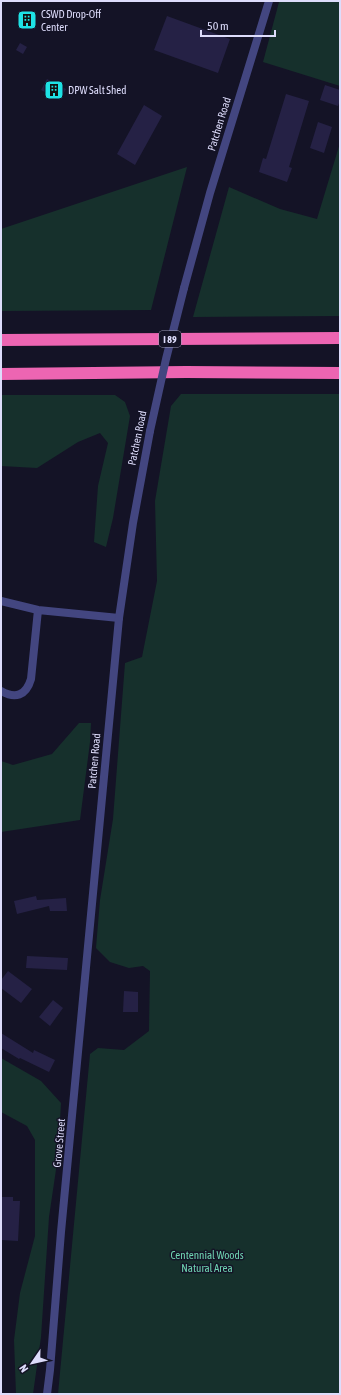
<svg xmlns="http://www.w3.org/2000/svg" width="341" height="1395" viewBox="0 0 341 1395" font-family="'Asap Condensed',sans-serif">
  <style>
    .green { fill: #16302c }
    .building { fill: #252145 }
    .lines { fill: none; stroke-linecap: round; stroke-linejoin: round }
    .minor { stroke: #434680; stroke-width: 8 }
    .tertiary { stroke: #434680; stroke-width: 8 }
    .motorway { stroke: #ed65b2; stroke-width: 12 }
    .tertiary-bridge { stroke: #434680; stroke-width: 8 }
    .labels { text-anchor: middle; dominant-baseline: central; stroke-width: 3; stroke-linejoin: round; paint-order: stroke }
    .shield { fill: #141326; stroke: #a1a0bb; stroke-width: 1 }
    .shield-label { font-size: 10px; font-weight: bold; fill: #dddcfb }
    .poi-label { font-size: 11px; fill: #dddcfb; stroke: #141326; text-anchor: start }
    .street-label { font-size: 11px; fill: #dddcfb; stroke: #141326 }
    .park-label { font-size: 11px; fill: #6fd4b2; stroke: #141326 }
  </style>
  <rect width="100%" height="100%" fill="#141326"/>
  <path class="green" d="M340,1V86L263,62L279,2Z
    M340,143V316L193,317L229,187L280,209L317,219Z
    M187,167L151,310L1,311V229Z
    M181,394H340V1394H58L90,1054L98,1048L124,1050L149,1031L150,971L143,966L129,968L110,962L96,948L100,900L113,819L125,663L142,657L157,581L155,501L171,406Z
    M1,395H115L125,402L130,416L113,518L106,547L94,542L98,486L108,443L100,433L78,442L37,468L1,466Z
    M79,723H91L90,742L80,820L1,832V761L13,765L52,754Z
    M1,1058L41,1081L61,1103L58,1156L49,1217L41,1337L33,1394H16L14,1340L20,1293L35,1236V1140L27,1126L1,1112Z"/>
  <path class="building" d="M167,16L230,39L218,73L154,50Z
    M20,43L27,47L23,54L16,50Z
    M47,79L66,89L60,100L41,90Z
    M325,85L340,90V101L338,106L320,100Z
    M286,94L309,101L289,167L292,168L287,182L259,172L263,158L266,159Z
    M144,105L162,116L135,165L117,154Z
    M318,122L332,127L324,153L310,148Z
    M36,896L37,900L66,898L67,911H50L49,906L17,914L14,901Z
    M27,956L68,958L67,970L26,968Z
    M8,971L32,989L21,1003L1,988V980Z
    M124,991L138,992V1012H123Z
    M53,1000L63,1008L50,1026L39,1017Z
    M1,1033L33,1053L34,1050L55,1060L49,1072L20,1058L19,1059L1,1048Z
    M2,1197H13V1201H20L18,1241L1,1240Z"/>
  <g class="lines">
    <path class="minor" d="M1,601L38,610L119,618
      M1,691C15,699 26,696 31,679L38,610"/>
    <path class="tertiary" d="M184,288L210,193L269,1
      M47,1394L50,1370L61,1232L119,618L133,523L150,431"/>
    <path class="motorway" d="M1,340L340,338
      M1,374L186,372L340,373"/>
    <path class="tertiary-bridge" d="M150,431L166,359L184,288"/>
  </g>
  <defs>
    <g id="building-square" transform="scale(1)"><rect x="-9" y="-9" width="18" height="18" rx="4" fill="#1ee2e5" stroke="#141326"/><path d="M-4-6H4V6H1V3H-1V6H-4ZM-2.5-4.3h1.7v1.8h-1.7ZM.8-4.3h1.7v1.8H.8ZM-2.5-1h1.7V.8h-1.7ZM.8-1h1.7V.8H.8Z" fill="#111"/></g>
  </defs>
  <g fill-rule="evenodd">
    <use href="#building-square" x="27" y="20"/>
    <use href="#building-square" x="54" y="90"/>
  </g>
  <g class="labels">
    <rect class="shield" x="159" y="331" width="22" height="16" rx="3"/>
    <g class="shield-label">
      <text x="170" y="339">I 89</text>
    </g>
    <g class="poi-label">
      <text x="41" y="14">CSWD Drop-Off<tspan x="41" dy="13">Center</tspan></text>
      <text x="68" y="90">DPW Salt Shed</text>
    </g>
    <g class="street-label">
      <text transform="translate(219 124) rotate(-73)">Patchen Road</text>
      <text transform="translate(137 438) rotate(-78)">Patchen Road</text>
      <text transform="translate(94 761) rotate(-85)">Patchen Road</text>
      <text transform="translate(59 1143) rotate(-85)">Grove Street</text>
    </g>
    <g class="park-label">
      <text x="207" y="1255">Centennial Woods<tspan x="207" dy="13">Natural Area</tspan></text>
    </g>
  </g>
  <rect width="341" height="1395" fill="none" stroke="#dddcfb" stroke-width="4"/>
  <g transform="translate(32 1363) rotate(236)" stroke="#141326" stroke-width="3" paint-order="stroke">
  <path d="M0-3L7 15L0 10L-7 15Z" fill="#dddcfb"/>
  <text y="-6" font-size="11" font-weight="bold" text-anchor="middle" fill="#dddcfb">N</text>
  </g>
  <path d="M201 30v6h74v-6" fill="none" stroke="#dddcfb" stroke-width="2"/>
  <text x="207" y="30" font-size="12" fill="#dddcfb" stroke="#141326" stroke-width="3" paint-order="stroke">50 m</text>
</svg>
